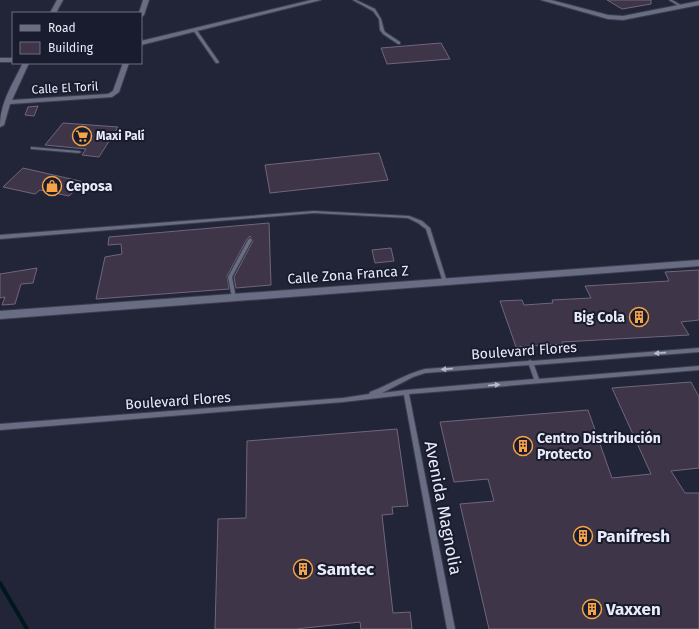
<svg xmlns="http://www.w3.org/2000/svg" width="699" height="629" viewBox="0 0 699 629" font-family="'Fira Sans',sans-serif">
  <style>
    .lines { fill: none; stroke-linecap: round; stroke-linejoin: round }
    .stream { stroke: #00171e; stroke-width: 4 }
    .building { fill: #3e3548; stroke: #71667c }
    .service-casing { stroke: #3d3f4f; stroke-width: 2 }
    .minor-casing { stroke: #3d3f4f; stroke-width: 2 }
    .service { fill: #696d83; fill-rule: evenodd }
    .minor { fill: #696d83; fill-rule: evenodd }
    .oneway { fill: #b6b9c9 }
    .labels { text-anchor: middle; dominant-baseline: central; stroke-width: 4; stroke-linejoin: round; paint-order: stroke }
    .far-street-label { font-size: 12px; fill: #e9ebf8; stroke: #191c2e }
    .far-poi-label { font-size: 12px; font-weight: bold; fill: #e9ebf8; stroke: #191c2e; text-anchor: start }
    .poi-label { font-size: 14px; font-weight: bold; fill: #e9ebf8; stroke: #191c2e; text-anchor: start }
    .street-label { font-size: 14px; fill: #e9ebf8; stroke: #191c2e }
    .near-street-label { font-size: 17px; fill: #e9ebf8; stroke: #191c2e }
    .near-poi-label { font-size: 17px; font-weight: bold; fill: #e9ebf8; stroke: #191c2e; text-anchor: start }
  </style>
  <rect width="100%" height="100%" fill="#222538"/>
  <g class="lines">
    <path class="stream" d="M0,583L27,629"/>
  </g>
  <path class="building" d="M607,0H651V4L622,9Z
    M441,43L450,59L387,64L381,48Z
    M38,106L34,116L25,115L28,107Z
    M63,123L118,127L99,157L82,155L86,149L45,145Z
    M379,153L388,180L270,193L265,165Z
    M23,168L84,182L69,196L40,190L35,194L3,187Z
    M269,223L271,285L236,288L234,277L253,241L250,236L247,239L227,276L229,289L96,299L105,257L122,254L121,244L108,245L109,237Z
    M391,248L394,261L375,263L372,250Z
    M37,268L33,283L21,284L15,304L2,305L5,297L0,298V274Z
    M699,270V320L681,322L689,335L562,342L563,344L516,347L500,301L522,300L524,305L553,303L552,300L591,298L585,286L669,281L665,272Z
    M691,382L699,397V468L671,471L685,493H699V629H489L460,504L494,501L488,479L454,482L440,422L588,410L612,478L651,474L612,388Z
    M397,429L408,506L392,507L393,514L382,515L393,613L410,612L412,629H361L360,622L296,629H215L218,519L246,518L247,441Z"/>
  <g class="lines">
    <g class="service-casing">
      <path id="service" d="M353,0H356L375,9L381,19L384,30L385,32L400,42V44H398L383,34L380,30L379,19L373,11Z
        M669,0H672L684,7L682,8Z
        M194,29H196L219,62L218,63H216L193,30Z
        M31,147L79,151L81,152L79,153L32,149H31Z
        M314,211L409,216L422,221L430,228L447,282L445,284L443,282L426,229L418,223L408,218L314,213L0,239V235Z
        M250,238L252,240L232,277L236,298L234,300L232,298L228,277L248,240Z
        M699,348V352L534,365L539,379L699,366V370L409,394L455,629H447L404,395L343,402L0,430V424L343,398L369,394L370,392C389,385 405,374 425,369L528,361L530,360L532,361ZM529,365L534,379L406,390L382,393L413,377L425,373Z"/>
    </g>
    <g class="minor-casing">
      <path id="minor" d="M57,0H63L56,13H50Z
        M143,0H149L144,15L141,17V13H139Z
        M311,0H321L141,45V41Z
        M541,0H551L608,15L623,16L699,1V5L623,20L608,19Z
        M0,58H13V62H0Z
        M23,63H29L12,100L108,94L113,91L123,63H129L119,92L112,97L10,104L4,125L0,127C0,103 12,85 23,63Z
        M699,260V266L0,319V311Z"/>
    </g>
    <use href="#service" class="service"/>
    <use href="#minor" class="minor"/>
  </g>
  <defs><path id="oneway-solid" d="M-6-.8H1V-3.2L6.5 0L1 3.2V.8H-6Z"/></defs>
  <g class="oneway">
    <use href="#oneway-solid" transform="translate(660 353) rotate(176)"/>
    <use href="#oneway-solid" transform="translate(447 369) rotate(175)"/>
    <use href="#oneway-solid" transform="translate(494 385) rotate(-5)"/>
  </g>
  <defs>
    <g id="supermarket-ring" transform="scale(1)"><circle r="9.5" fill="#191c2e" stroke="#f6a247" stroke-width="1.5"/><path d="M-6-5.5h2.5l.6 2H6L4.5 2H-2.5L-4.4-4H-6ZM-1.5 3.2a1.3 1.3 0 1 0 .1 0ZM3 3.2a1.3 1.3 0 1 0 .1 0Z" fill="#f6a247"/></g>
    <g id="shop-ring" transform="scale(1)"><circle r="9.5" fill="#191c2e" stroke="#f6a247" stroke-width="1.5"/><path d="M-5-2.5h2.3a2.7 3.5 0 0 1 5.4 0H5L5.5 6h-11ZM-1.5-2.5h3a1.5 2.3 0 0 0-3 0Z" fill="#f6a247"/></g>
    <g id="building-ring" transform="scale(1)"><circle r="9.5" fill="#191c2e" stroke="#f6a247" stroke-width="1.5"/><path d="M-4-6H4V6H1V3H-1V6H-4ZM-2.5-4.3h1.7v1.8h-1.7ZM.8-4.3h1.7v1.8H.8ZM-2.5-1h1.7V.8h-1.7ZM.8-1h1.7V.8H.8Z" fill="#f6a247"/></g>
  </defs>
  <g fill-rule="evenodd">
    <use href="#supermarket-ring" x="82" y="136"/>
    <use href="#shop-ring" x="52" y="186"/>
    <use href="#building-ring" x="639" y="317"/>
    <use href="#building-ring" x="523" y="446"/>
    <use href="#building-ring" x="583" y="536"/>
    <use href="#building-ring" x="303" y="569"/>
    <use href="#building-ring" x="592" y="609"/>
  </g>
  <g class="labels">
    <g class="far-street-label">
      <text transform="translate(65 88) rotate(-3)">Calle El Toril</text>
    </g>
    <g class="far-poi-label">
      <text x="96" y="136">Maxi Palí</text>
    </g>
    <g class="poi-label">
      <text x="66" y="186">Ceposa</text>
      <text x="625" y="317" text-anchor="end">Big Cola</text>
      <text x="537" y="438">Centro Distribución<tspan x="537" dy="16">Protecto</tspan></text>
    </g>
    <g class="street-label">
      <text transform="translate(348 275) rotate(-4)">Calle Zona Franca Z</text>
      <text transform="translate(524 351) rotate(-4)">Boulevard Flores</text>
      <text transform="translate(178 401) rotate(-4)">Boulevard Flores</text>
    </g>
    <g class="near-street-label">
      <text transform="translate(443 508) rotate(79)">Avenida Magnolia</text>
    </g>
    <g class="near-poi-label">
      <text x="597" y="536">Panifresh</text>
      <text x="317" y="569">Samtec</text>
      <text x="606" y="609">Vaxxen</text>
    </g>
  </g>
  <rect x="12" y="12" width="130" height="52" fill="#191c2e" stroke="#6c6f7f"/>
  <rect x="20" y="25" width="20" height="6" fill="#696d83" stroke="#6c6f7f"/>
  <text x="48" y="32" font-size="12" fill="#e9ebf8">Road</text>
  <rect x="20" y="42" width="20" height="12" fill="#3e3548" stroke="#6c6f7f"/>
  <text x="48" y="52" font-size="12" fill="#e9ebf8">Building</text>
</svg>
